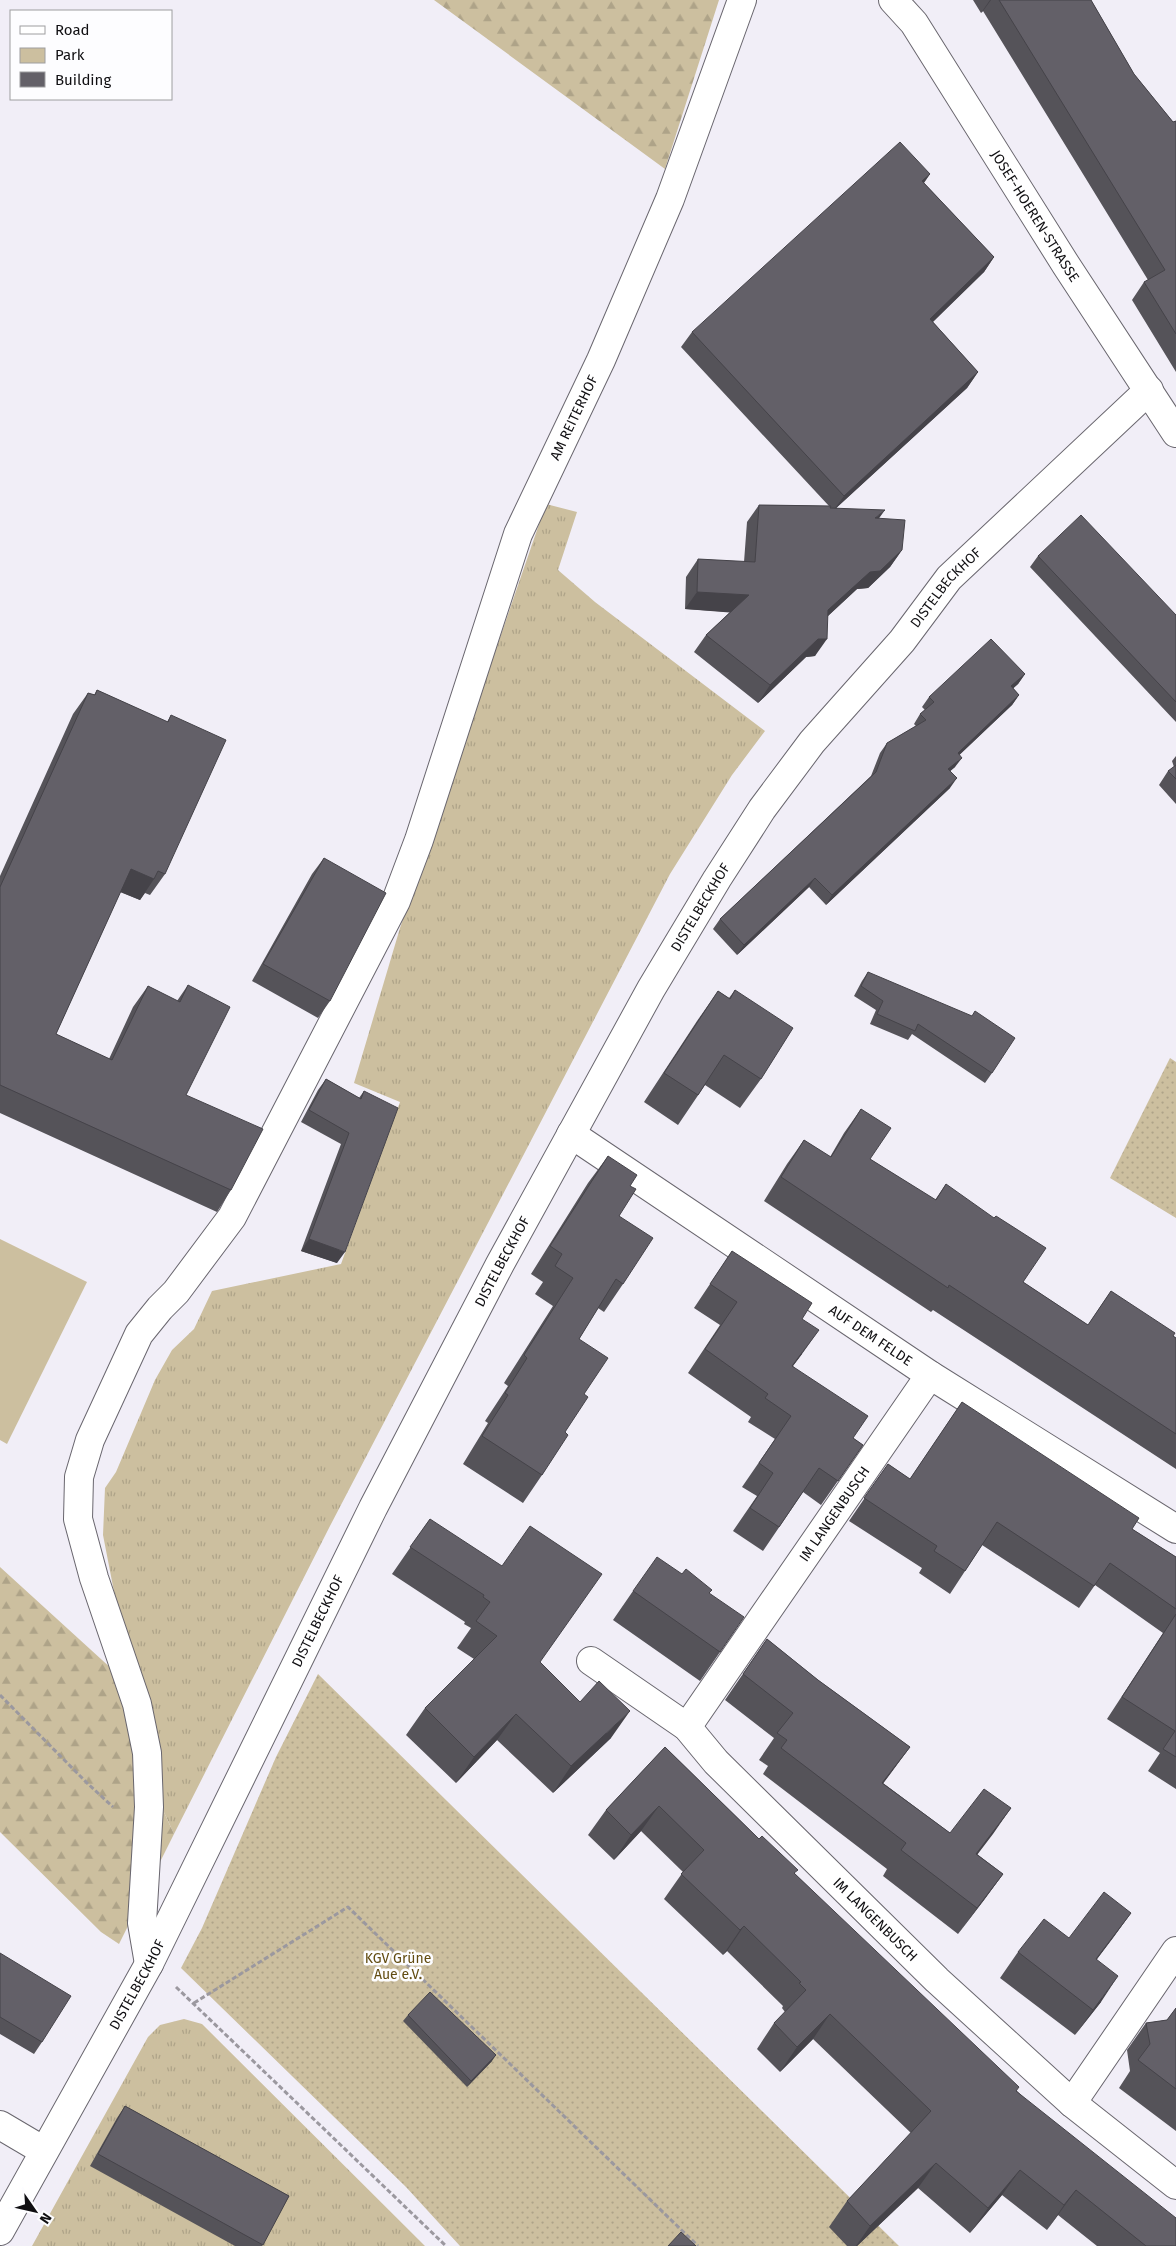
<svg xmlns="http://www.w3.org/2000/svg" width="1176" height="2246" viewBox="0 0 1176 2246" font-family="'Fira Sans',sans-serif">
  <style>
    .grass { fill: url(#grass-tufts) }
    .forest { fill: url(#forest-firs) }
    .park { fill: #ccbf9f }
    .garden { fill: url(#garden-dots) }
    .lines { fill: none; stroke-linecap: round; stroke-linejoin: round }
    .minor-casing { stroke: #69666e; stroke-width: 30 }
    .path { stroke: #9b989f; stroke-width: 3; stroke-dasharray: 5 2.5; stroke-linecap: butt }
    .minor { stroke: #fff; stroke-width: 28 }
    .wall { fill: #555359 }
    .shaded-wall { fill: #454349 }
    .building { fill: #636068; stroke: #454349 }
    .labels { text-anchor: middle; dominant-baseline: central; stroke-width: 5; stroke-linejoin: round; paint-order: stroke }
    .street-label { font-size: 14px; fill: #100f12; stroke: #fdfdff }
    .park-label { font-size: 14px; fill: #624c11; stroke: #fdfdff }
  </style>
  <defs>
    <pattern id="grass-tufts" width="24" height="20" patternUnits="userSpaceOnUse" patternTransform="scale(1.25)"><rect width="24" height="20" fill="#ccbf9f"/><path d="M3 7l-1-3M5 7V3M7 7l1-3M15 17l-1-3M17 17v-4M19 17l1-3" fill="none" stroke="#aea388"/></pattern>
    <pattern id="forest-firs" width="22" height="20" patternUnits="userSpaceOnUse" patternTransform="scale(1.25)"><rect width="22" height="20" fill="#ccbf9f"/><path d="M5 1l3.5 6h-7zM16 11l3.5 6h-7z" fill="#aea388"/></pattern>
    <pattern id="garden-dots" width="8" height="8" patternUnits="userSpaceOnUse" patternTransform="scale(1.25)"><rect width="8" height="8" fill="#ccbf9f"/><path d="M2 2h.1M6 6h.1" fill="none" stroke="#aea388" stroke-width="1.8" stroke-linecap="round"/></pattern>
  </defs>
  <rect width="100%" height="100%" fill="#f1eef7"/>
  <path class="grass" d="M546,504L577,512L558,570L595,602L765,731L732,775L670,874L330,1526L174,1834L163,1810L160,1772L140,1668L117,1607L103,1535L105,1488L116,1472L155,1380L172,1350L194,1329L212,1291L341,1264L400,1102L354,1083L400,928Z
    M184,2019L202,2024L425,2246H32L148,2037L160,2025Z"/>
  <path class="forest" d="M434,0H719L665,169Z
    M0,1567L147,1701L160,1772L163,1810L174,1834L119,1944L101,1932L0,1832Z"/>
  <path class="park" d="M0,1239L87,1282L7,1444L0,1440Z"/>
  <path class="garden" d="M1170,1058L1176,1062V1218L1110,1178Z
    M318,1674L899,2246H460L406,2187L181,1968L202,1928L276,1757Z"/>
  <g class="lines">
    <g class="minor-casing">
      <g id="minor">
        <path id="s1" d="M893,0L914,23L1066,265L1176,433"/>
        <path id="s2" d="M571,1134L930,1375L1176,1529"/>
        <path id="s3" d="M591,1661L687,1727L716,1762L937,1980L1072,2103L1176,2185"/>
        <path id="s4" d="M687,1727L930,1375"/>
        <path id="s5" d="M149,1964L142,1923L149,1807L147,1753L137,1704L94,1578L78,1519L79,1477L90,1440L139,1334L160,1308L176,1292L232,1217L396,901L419,840L518,534L601,360L670,199L742,0"/>
        <path d="M1072,2103L1176,1951"/>
        <path d="M0,2125L44,2151"/>
        <path id="s6" d="M0,2231L149,1964L373,1508L500,1264L651,989L717,879L762,809L812,742L902,641L949,578L1149,390"/>
      </g>
    </g>
    <path class="path" d="M0,1695L86,1782L113,1807
      M176,1987L446,2246
      M194,2003L348,1907L698,2246"/>
    <use href="#minor" class="minor"/>
  </g>
  <path class="wall" d="M973,0H1091L1134,74L1173,122L1176,121V372L1132,300L1144,282L1148,280L983,11L981,13Z
    M930,174L924,183L994,257L984,272L933,322L978,372L967,388L836,508L879,519L902,550L890,567L868,588L857,589L828,616L815,656L806,657L758,703L694,652L706,635L730,612L685,609L686,577L698,559L744,562L747,522L759,505L829,506L681,347L692,332Z
    M1038,556L1176,615V722L1030,567Z
    M1025,674L1018,684L1013,688L1019,695L1012,705L959,755L955,767L950,771V788L826,905L809,887L737,955L713,929L720,919L871,776L880,753L887,743L916,726L914,724L920,714L925,710L922,707L929,697Z
    M97,690L167,722L171,715L165,874L150,895L145,893L140,900L120,892L56,1034L109,1059L133,1007L148,986L177,1001L188,985L186,1095L231,1190L217,1212L0,1113V876L73,714L88,693L94,695Z
    M1176,756V804L1159,785L1168,771L1174,767L1172,761Z
    M324,858L330,1001L318,1018L252,981L312,874Z
    M868,972L992,1073L985,1083L912,1034L908,1040L870,1024L876,1010L854,996L862,981Z
    M735,990L761,1079L740,1108L705,1085L678,1125L644,1102L697,1021L718,991L729,998Z
    M326,1079L359,1098L364,1091L337,1263L301,1251L341,1144L301,1122L318,1090Z
    M861,1109L870,1159L935,1200L946,1184L1023,1282L1088,1325L1111,1291L1176,1338V1469L933,1310L931,1312L764,1201L787,1164L804,1140L830,1157L844,1133Z
    M608,1156L630,1186L619,1216L623,1284L604,1312L598,1308L579,1339L584,1394L542,1475L523,1503L463,1464L488,1423L485,1421L508,1386L504,1383L553,1306L535,1294L543,1282L531,1274L588,1183Z
    M732,1251L802,1319V1354L793,1366L853,1438L863,1445L821,1505L803,1492L763,1551L733,1531L757,1496L742,1487L775,1439L748,1422L751,1417L688,1373L720,1325L694,1308Z
    M962,1402L1132,1529L1176,1557V1789L1148,1771L1160,1753L1107,1719L1163,1633L1095,1585L1079,1608L982,1545L950,1594L919,1573L922,1568L849,1521L888,1464L910,1479Z
    M430,1519L540,1662L611,1738L553,1793L497,1740L456,1783L406,1735L425,1708L474,1659L457,1648L471,1628L464,1624L465,1622L392,1574Z
    M682,1574L709,1593L720,1652L700,1681L613,1620L633,1591Z
    M767,1639L818,1680L910,1747L883,1783L950,1833L1011,1808L977,1854L1003,1874L984,1900L958,1934L883,1876L887,1869L763,1774L768,1766L759,1760L774,1738L725,1700Z
    M665,1747L1017,2091L1176,2246H1097L1058,2215L1047,2230L1002,2195L970,2233L918,2188L857,2246H847L829,2227L847,2201L911,2133L813,2039L780,2072L757,2049L774,2023L785,2012L782,2008L783,2006L727,1951L723,1955L664,1899L683,1872L641,1831L614,1860L588,1835L606,1810Z
    M1131,1913L1097,1959L1101,2002L1075,2035L1000,1978L1018,1952L1069,1938Z
    M0,1953L42,2042L34,2054L0,2034Z
    M1176,2008V2131L1119,2088L1130,2071L1127,2050L1146,2023L1167,2020Z
    M408,2015L492,2061L467,2087L403,2021Z
    M125,2106L289,2196L262,2246H235L90,2166L117,2118Z"/>
  <path class="shaded-wall" d="M990,0H991L983,11L981,13Z
    M930,174L919,189L922,181Z
    M994,257L984,272L920,334L930,319Z
    M978,372L967,388L833,511L844,496Z
    M885,510L872,528L875,518Z
    M902,550L890,567L868,588L857,589L816,627L828,610L870,572Z
    M697,592L749,595L736,613L685,609Z
    M818,639H827L815,656L806,657L758,703L770,685Z
    M1025,674L1018,684L1005,696L1011,686Z
    M1019,695L1012,705L951,763L958,753Z
    M962,758L955,767L941,779L948,769Z
    M957,778L950,788L826,905L832,895Z
    M131,869L154,879L140,900L116,890Z
    M815,878L809,887L737,955L744,945Z
    M309,1239L345,1252L337,1263L301,1251Z
    M819,1330L802,1354L775,1389L792,1366Z
    M630,1711L611,1738L553,1793L571,1766Z
    M516,1714L497,1740L456,1783L474,1757Z
    M910,1747L891,1773L864,1809L882,1783Z
    M659,1806L641,1831L614,1860L631,1835Z
    M1011,1808L993,1834L958,1880L976,1854Z
    M1003,1874L984,1900L958,1934L977,1908Z
    M1131,1913L1113,1938L1078,1984L1096,1959Z
    M744,1926L727,1951L723,1955L740,1930Z
    M1118,1976L1101,2002L1075,2035L1093,2010Z
    M830,2014L813,2039L780,2072L797,2047Z
    M496,2055L492,2061L467,2087L471,2081Z
    M936,2163L918,2188L857,2246H856L870,2226Z
    M1020,2170L1002,2195L970,2233L988,2208Z
    M1076,2190L1058,2215L1047,2230L1064,2205Z"/>
  <path class="building" d="M999,0H1091L1134,74L1173,122L1176,121V334L1144,282L1165,270Z
    M900,142L930,174L922,181L994,257L930,319L978,372L844,496L692,332Z
    M759,505L831,506L830,508L885,510L875,518L905,520L902,550L880,571L870,572L828,610L827,639H818L770,685L706,635L749,595L697,592L698,559L755,562Z
    M1081,515L1176,615V702L1038,556Z
    M991,639L1025,674L1011,686L1019,695L958,753L962,758L948,769L957,778L832,895L815,878L744,945L720,919L876,772L887,743L926,720L920,714L934,702L929,697Z
    M97,690L168,722L171,715L226,740L165,874L158,871L154,879L131,869L56,1034L112,1060L148,986L180,1002L188,985L230,1007L186,1095L263,1129L231,1190L0,1085V887L88,693L95,695Z
    M1176,765V779L1168,771Z
    M324,858L386,893L330,1001L263,964Z
    M868,972L972,1016L975,1011L1015,1038L992,1073L918,1024L915,1031L877,1014L883,1001L861,986Z
    M735,990L793,1028L761,1079L724,1055L698,1095L664,1073L718,991L730,999Z
    M326,1079L361,1099L364,1091L398,1108L345,1252L309,1239L349,1133L309,1110Z
    M861,1109L891,1128L870,1159L936,1200L946,1184L994,1218L996,1216L1046,1248L1023,1282L1088,1325L1111,1291L1175,1333L1173,1336L1176,1338V1434L949,1285L948,1288L781,1177L804,1140L831,1157Z
    M608,1156L637,1175L630,1186L636,1189L619,1216L653,1238L623,1284L616,1279L579,1339L608,1358L584,1394L588,1397L565,1432L568,1435L542,1475L482,1436L508,1395L505,1393L527,1358L524,1355L573,1278L555,1266L562,1254L550,1246Z
    M732,1251L812,1303L802,1319L819,1330L792,1366L868,1416L853,1438L863,1445L838,1481L819,1468L779,1527L750,1508L773,1473L759,1463L791,1416L765,1398L768,1394L705,1349L737,1302L710,1284Z
    M962,1402L1139,1518L1132,1529L1176,1557V1609L1110,1563L1094,1586L997,1522L965,1571L934,1551L937,1546L864,1498L888,1464L910,1479Z
    M430,1519L502,1566L530,1526L602,1574L540,1662L580,1702L599,1681L630,1711L571,1766L516,1714L474,1757L425,1708L497,1636L476,1621L490,1602L483,1597L484,1595L410,1547Z
    M657,1557L682,1574L686,1569L712,1590L709,1593L744,1617L720,1652L633,1591Z
    M1176,1614V1757L1163,1749L1175,1731L1122,1697Z
    M767,1639L818,1680L910,1747L882,1783L950,1833L984,1789L1011,1808L976,1854L1003,1874L977,1908L901,1850L906,1843L781,1748L787,1740L777,1733L793,1713L743,1674Z
    M665,1747L759,1839L762,1836L798,1870L794,1873L1019,2087L1016,2091L1176,2218V2246H1146L1076,2190L1064,2205L1020,2170L988,2208L936,2163L870,2226L847,2201L931,2111L830,2014L797,2047L774,2023L806,1990L799,1983L801,1982L744,1926L740,1930L681,1874L704,1850L659,1806L631,1835L606,1810Z
    M1104,1892L1131,1913L1096,1959L1118,1976L1093,2010L1018,1952L1044,1919L1069,1938Z
    M0,1953L71,1996L42,2042L0,2017Z
    M430,1992L496,2055L471,2081L408,2015Z
    M1176,2008V2089L1138,2060L1150,2044L1146,2023L1167,2020Z
    M125,2106L289,2196L263,2245L98,2154Z
    M681,2232L696,2246H668Z"/>
  <g class="labels">
    <g class="street-label">
      <text stroke="none"><textPath href="#s1" startOffset="259">JOSEF-HOEREN-STRASSE</textPath></text>
      <text stroke="none"><textPath href="#s5" startOffset="1675">AM REITERHOF</textPath></text>
      <text stroke="none"><textPath href="#s6" startOffset="1902">DISTELBECKHOF</textPath></text>
      <text stroke="none"><textPath href="#s6" startOffset="1498">DISTELBECKHOF</textPath></text>
      <text stroke="none"><textPath href="#s6" startOffset="1092">DISTELBECKHOF</textPath></text>
      <text stroke="none"><textPath href="#s2" startOffset="361">AUF DEM FELDE</textPath></text>
      <text stroke="none"><textPath href="#s4" startOffset="259">IM LANGENBUSCH</textPath></text>
      <text stroke="none"><textPath href="#s6" startOffset="688">DISTELBECKHOF</textPath></text>
      <text stroke="none"><textPath href="#s3" startOffset="386">IM LANGENBUSCH</textPath></text>
      <text stroke="none"><textPath href="#s6" startOffset="282">DISTELBECKHOF</textPath></text>
    </g>
    <g class="park-label">
      <text x="398" y="1958">KGV Grüne<tspan x="398" dy="16">Aue e.V.</tspan></text>
    </g>
  </g>
  <rect x="10" y="10" width="162" height="90" fill="#fdfdff" stroke="#9e9ea0"/>
  <rect x="20" y="26" width="25" height="8" fill="#ffffff" stroke="#9e9ea0"/>
  <text x="55" y="35" font-size="15" fill="#100f12">Road</text>
  <rect x="20" y="48" width="25" height="15" fill="#ccbf9f" stroke="#9e9ea0"/>
  <text x="55" y="60" font-size="15" fill="#100f12">Park</text>
  <rect x="20" y="72" width="25" height="15" fill="#636068" stroke="#9e9ea0"/>
  <text x="55" y="85" font-size="15" fill="#100f12">Building</text>
  <g transform="translate(35 2211) rotate(124)" stroke="#fdfdff" stroke-width="4" paint-order="stroke">
  <path d="M0-4L9 19L0 12L-9 19Z" fill="#100f12"/>
  <text y="-8" font-size="14" font-weight="bold" text-anchor="middle" fill="#100f12">N</text>
  </g>
</svg>
